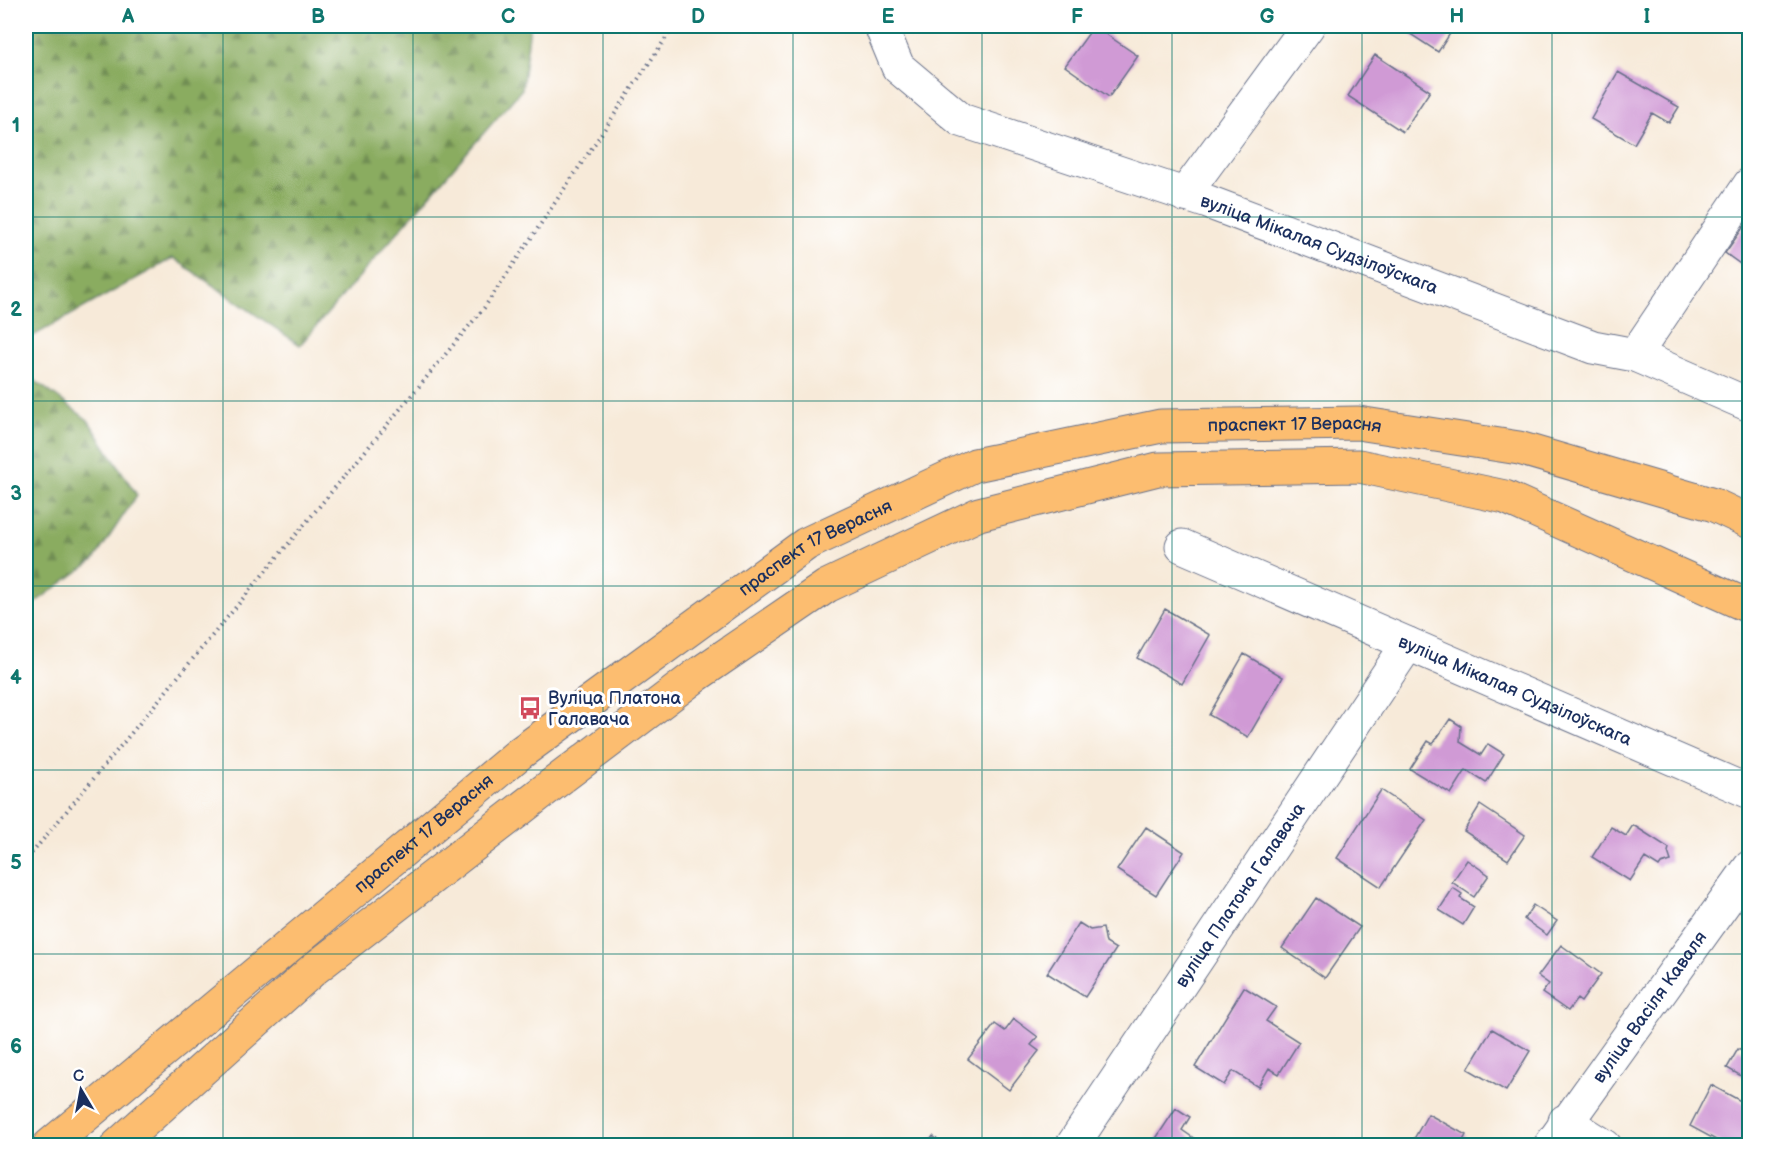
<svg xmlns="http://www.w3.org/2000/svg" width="1775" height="1171" viewBox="0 0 1775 1171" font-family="'Balsamiq Sans',sans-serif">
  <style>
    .forest { fill: url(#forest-firs); stroke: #526e5f; stroke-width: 1.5 }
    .building { fill: #d09ad5 }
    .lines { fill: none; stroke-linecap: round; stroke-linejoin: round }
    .street-casing { stroke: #687089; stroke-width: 35 }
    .primary-casing { stroke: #687089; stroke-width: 35 }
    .path { stroke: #687089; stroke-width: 4; stroke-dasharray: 1.5 4.5; stroke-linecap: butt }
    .street { stroke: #fff; stroke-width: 33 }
    .primary { stroke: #fcbd6f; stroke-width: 33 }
    .grid { fill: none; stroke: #0f766e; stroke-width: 1.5; stroke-opacity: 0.55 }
    .labels { text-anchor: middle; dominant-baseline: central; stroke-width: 6; stroke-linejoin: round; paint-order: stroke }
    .street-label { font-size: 18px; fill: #1b2f5e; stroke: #fff }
    .poi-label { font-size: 18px; fill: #1b2f5e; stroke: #fff; text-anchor: start }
    .neatline { fill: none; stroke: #0f766e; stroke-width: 2 }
    .grid-label { font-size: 20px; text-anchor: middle; font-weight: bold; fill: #0f766e }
  </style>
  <defs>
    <pattern id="forest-firs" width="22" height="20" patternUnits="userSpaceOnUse" patternTransform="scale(1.5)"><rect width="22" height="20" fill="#8aac60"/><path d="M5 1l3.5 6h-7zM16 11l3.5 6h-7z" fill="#708c52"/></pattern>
  </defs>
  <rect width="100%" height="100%" fill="#fff"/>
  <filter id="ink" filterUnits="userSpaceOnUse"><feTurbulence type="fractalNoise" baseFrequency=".0167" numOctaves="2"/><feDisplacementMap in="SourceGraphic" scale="12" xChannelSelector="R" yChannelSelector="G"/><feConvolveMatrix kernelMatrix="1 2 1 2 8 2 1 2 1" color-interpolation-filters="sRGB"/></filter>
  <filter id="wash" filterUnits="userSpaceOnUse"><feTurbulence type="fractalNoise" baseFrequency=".008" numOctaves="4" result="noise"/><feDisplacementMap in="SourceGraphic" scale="24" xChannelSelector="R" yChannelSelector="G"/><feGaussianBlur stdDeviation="1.35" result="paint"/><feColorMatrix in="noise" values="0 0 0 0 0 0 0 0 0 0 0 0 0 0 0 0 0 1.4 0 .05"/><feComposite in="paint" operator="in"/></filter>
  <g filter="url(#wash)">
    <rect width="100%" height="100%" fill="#f7ead9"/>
    <path class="forest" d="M26,26H530L522,89L300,345L173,258L26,340Z
      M26,374L88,420L137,495L94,560L26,609Z"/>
    <g id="blocks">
      <path class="building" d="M1094,26L1138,56L1109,97L1065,66Z
        M1398,26H1455L1438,52Z
        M1375,55L1430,91L1403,132L1348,96Z
        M1618,72L1679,107L1669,123L1652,113L1634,144L1591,119Z
        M1750,218V271L1725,253Z
        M1165,609L1210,635L1182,684L1137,658Z
        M1244,654L1283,677L1248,737L1209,715Z
        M1450,719L1461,726L1460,742L1481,755L1488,744L1504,754L1486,783L1466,770L1451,794L1410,769L1428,741L1433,744Z
        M1381,790L1426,820L1381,887L1337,858Z
        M1480,805L1525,835L1508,860L1464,831Z
        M1633,825L1669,848L1668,852L1671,861L1661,864L1659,867L1645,858L1630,881L1592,857L1611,827L1626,836Z
        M1146,827L1184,852L1156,895L1117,870Z
        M1467,860L1489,875L1474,897L1452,882Z
        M1453,888L1462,894L1460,898L1474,907L1463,925L1439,910Z
        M1316,898L1360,927L1325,978L1282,948Z
        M1533,905L1557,921L1547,935L1524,919Z
        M1079,923L1090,930L1103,928L1106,943L1116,949L1085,997L1047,973Z
        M1561,945L1601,974L1581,1002L1577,999L1568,1011L1542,993L1549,984L1538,976Z
        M1244,987L1276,1007L1266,1021L1299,1042L1279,1074L1269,1068L1258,1087L1233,1071L1224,1085L1195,1067Z
        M1014,1019L1038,1037L1031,1045L1039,1051L1009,1090L968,1059L995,1024L1005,1031Z
        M1492,1029L1530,1051L1506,1091L1468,1069Z
        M1738,1049L1750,1055V1081L1727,1068Z
        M1711,1085L1750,1106V1127L1739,1146H1727L1690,1126Z
        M1176,1108L1190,1117L1182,1130L1205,1146H1151Z
        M1428,1114L1466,1135L1460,1146H1410Z
        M933,1136L945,1146H926Z"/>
    </g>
  </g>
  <g filter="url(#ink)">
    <use href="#blocks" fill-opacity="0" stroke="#687089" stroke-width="1.5"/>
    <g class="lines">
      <g class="street-casing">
        <g id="street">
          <path id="s1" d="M881,26L898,67L961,120L1208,202L1593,347L1635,355L1750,405"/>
          <path d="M1184,195L1308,26"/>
          <path d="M1635,355L1750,184"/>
          <path id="s2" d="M1182,546L1750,792"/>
          <path d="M1565,1121L1605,1146"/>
          <path id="s3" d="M1072,1146L1408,644"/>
          <path id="s4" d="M1550,1146L1750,867"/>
        </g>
      </g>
      <g class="primary-casing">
        <g id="primary">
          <path id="s5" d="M49,1146L520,753L806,544L975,465L1161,426L1358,423L1519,448L1714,505L1750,522"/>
          <path d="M117,1146L314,969L541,793L697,675L827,586L979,514L1158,469L1359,466L1505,497L1750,607"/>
        </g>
      </g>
      <path class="path" d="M26,854H31L484,308L674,26"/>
      <use href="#street" class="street"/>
      <use href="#primary" class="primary"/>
    </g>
  </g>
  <path class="grid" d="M223,26V1146M413,26V1146M603,26V1146M793,26V1146M982,26V1146M1172,26V1146M1362,26V1146M1552,26V1146M26,217H1750M26,401H1750M26,586H1750M26,770H1750M26,954H1750"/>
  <defs>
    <g id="bus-bare" transform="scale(1.8)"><path d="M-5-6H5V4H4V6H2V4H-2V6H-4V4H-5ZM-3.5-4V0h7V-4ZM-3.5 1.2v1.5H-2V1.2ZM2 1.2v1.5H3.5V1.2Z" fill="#d1495b" stroke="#fff" stroke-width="2.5" paint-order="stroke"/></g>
  </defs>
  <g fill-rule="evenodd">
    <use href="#bus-bare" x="530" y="708"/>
  </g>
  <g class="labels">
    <g class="street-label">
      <text stroke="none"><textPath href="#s1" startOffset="506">вуліца Мікалая Судзілоўскага</textPath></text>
      <text stroke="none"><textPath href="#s5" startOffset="1478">праспект 17 Верасня</textPath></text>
      <text stroke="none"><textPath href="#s5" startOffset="974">праспект 17 Верасня</textPath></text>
      <text stroke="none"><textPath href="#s2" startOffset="363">вуліца Мікалая Судзілоўскага</textPath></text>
      <text stroke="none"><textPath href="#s5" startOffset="488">праспект 17 Верасня</textPath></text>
      <text stroke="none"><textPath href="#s3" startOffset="302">вуліца Платона Галавача</textPath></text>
      <text stroke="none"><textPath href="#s4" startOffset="171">вуліца Васіля Каваля</textPath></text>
    </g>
    <g class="poi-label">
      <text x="548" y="698">Вуліца Платона<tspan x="548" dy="21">Галавача</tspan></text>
    </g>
  </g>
  <rect width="1775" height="1171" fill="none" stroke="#fff" stroke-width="66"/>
  <g transform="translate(81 1090) rotate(350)" stroke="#ffffff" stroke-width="4.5" paint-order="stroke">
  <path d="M0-4.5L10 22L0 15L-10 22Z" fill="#1b2f5e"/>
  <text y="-9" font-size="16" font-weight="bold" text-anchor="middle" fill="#1b2f5e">С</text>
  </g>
  <rect x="33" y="33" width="1709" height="1105" class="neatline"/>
  <g class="grid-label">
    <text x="128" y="23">A</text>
    <text x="318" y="23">B</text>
    <text x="508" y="23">C</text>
    <text x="698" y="23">D</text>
    <text x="888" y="23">E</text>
    <text x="1077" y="23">F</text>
    <text x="1267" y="23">G</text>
    <text x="1457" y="23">H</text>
    <text x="1647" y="23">I</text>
    <text x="16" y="132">1</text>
    <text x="16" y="316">2</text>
    <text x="16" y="500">3</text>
    <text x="16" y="684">4</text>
    <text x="16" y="869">5</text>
    <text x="16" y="1053">6</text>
  </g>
</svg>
